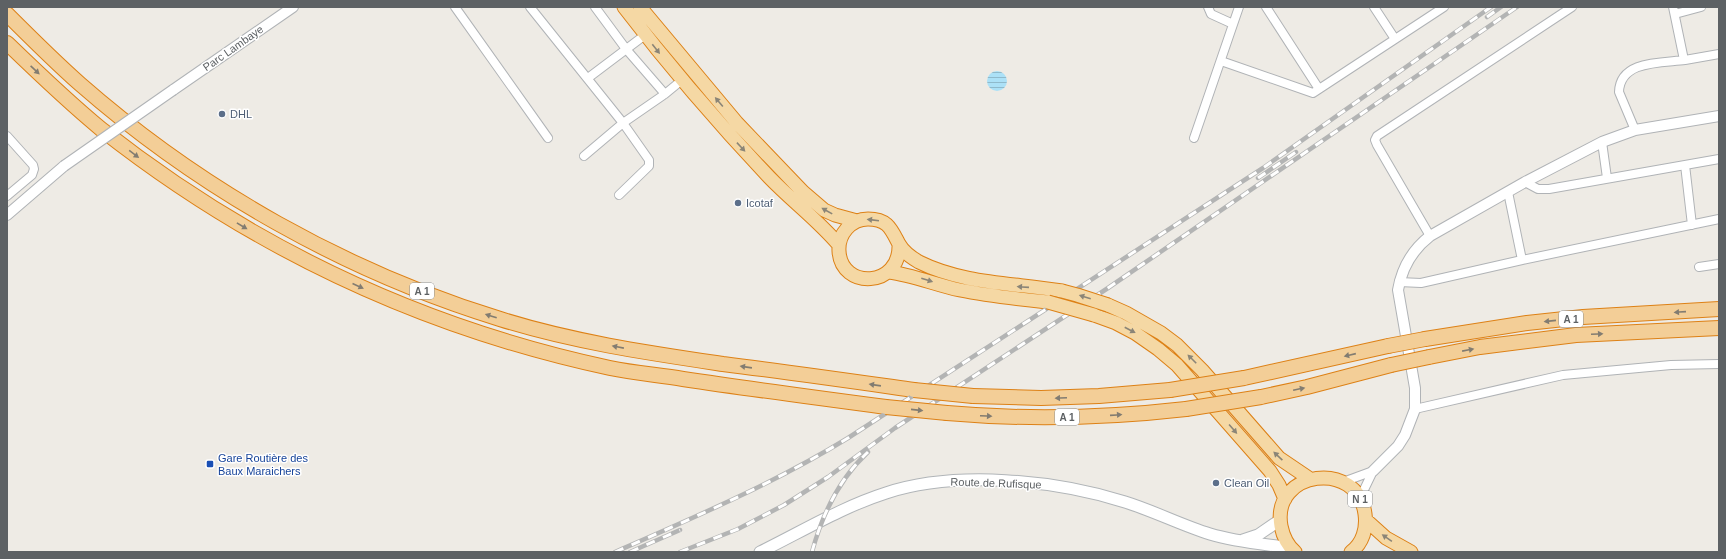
<svg xmlns="http://www.w3.org/2000/svg" width="1726" height="559" viewBox="0 0 1726 559" font-family="Helvetica,sans-serif">
  <style>
    .water { fill: url(#water-rules) }
    .lines { fill: none; stroke-linecap: round; stroke-linejoin: round }
    .minor-casing { stroke: #b0b3b6; stroke-width: 10 }
    .tertiary-casing { stroke: #b0b3b6; stroke-width: 12 }
    .secondary-casing { stroke: #b1b5b8; stroke-width: 13 }
    .trunk-casing { stroke: #dd8116; stroke-width: 15 }
    .motorway-casing { stroke: #dd8116; stroke-width: 16 }
    .minor { stroke: #fff; stroke-width: 8 }
    .tertiary { stroke: #fff; stroke-width: 10 }
    .secondary { stroke: #fff; stroke-width: 11 }
    .trunk { stroke: #f5d8a4; stroke-width: 13 }
    .motorway { stroke: #f3ce97; stroke-width: 14 }
    .rail-casing { stroke: #b3b4b4; stroke-width: 4.5 }
    .rail { stroke: #fff; stroke-width: 3; stroke-dasharray: 9; stroke-linecap: butt }
    .tertiary-bridge-casing { stroke: #b0b3b6; stroke-width: 12; stroke-linecap: butt }
    .trunk-bridge-casing { stroke: #dd8116; stroke-width: 15; stroke-linecap: butt }
    .motorway-bridge-casing { stroke: #dd8116; stroke-width: 16; stroke-linecap: butt }
    .tertiary-bridge { stroke: #fff; stroke-width: 10 }
    .trunk-bridge { stroke: #f5d8a4; stroke-width: 13 }
    .motorway-bridge { stroke: #f3ce97; stroke-width: 14 }
    .oneway { fill: #8b8577 }
    .oneway2 { fill: #827c71 }
    .service-dot { fill: #5c6f8a; stroke: #fff; stroke-width: 1.5 }
    .transit-dot { fill: #1a4fb4; stroke: #fff; stroke-width: 1.5 }
    .labels { text-anchor: middle; dominant-baseline: central; stroke-width: 3; stroke-linejoin: round; paint-order: stroke }
    .shield { fill: #fff; stroke: #8e9092; stroke-width: 1 }
    .shield-label { font-size: 10px; font-weight: bold; fill: #5d6164 }
    .street-label { font-size: 11px; fill: #5d6164; stroke: #fff }
    .service-label { font-size: 11px; fill: #4e5e75; stroke: #fff; text-anchor: start }
    .transit-label { font-size: 11px; fill: #164399; stroke: #fff; text-anchor: start }
  </style>
  <defs>
    <pattern id="water-rules" width="6" height="5" patternUnits="userSpaceOnUse"><rect width="6" height="5" fill="#ace1f7"/><path d="M0 2.5h6" fill="none" stroke="#8fbacc"/></pattern>
  </defs>
  <rect width="100%" height="100%" fill="#eeebe5"/>
  <path class="water" d="M987 81a10 10 0 1 1 20 0a10 10 0 1 1-20 0Z"/>
  <g class="lines">
    <g class="minor-casing">
      <path id="minor" d="M455,7L548,138
        M530,7L623,123L649,160V166L619,195
        M595,7L626,49L665,94
        M1208,7L1211,14L1233,24
        M1266,7L1319,89
        M1374,7L1395,39
        M1673,7L1684,60
        M1675,14L1701,7
        M1221,61L1313,93L1444,7
        M588,78L645,35
        M1635,130L1619,92C1620,60 1662,63 1685,60C1696,58 1708,56 1719,54
        M7,136L33,165L34,169L32,175L7,196
        M1194,138L1239,7
        M1602,142L1607,178
        M584,156L623,123L665,94L682,80
        M1685,165L1692,225
        M1525,182L1538,189H1549L1719,159
        M1508,192L1522,260
        M1430,236L1377,145L1375,140L1377,136L1572,7
        M1699,267L1719,264
        M1399,282L1421,283L1522,260L1719,219
        M1415,409L1563,375L1671,365L1719,364
        M1343,482L1373,471
        M1360,498L1373,471"/>
    </g>
    <g class="tertiary-casing">
      <path id="tertiary" d="M173,90L293,7
        M7,215L64,166
        M1373,471L1398,446L1405,435L1415,409V388L1398,290C1402,267 1412,250 1430,236L1525,182L1602,142L1635,130L1719,116"/>
    </g>
    <g class="secondary-casing">
      <path id="secondary" d="M1243,540L1258,535L1280,520
        M760,552C801,532 842,507 886,493C956,470 1055,480 1125,502C1154,511 1181,525 1210,534C1236,542 1264,544 1291,548"/>
    </g>
    <g class="trunk-casing">
      <path id="trunk" d="M624,7C669,66 718,123 769,177C792,201 818,220 839,245
        M640,7L737,123L803,192L824,210L835,215L857,221
        M899,244C901,288 841,290 839,251C838,234 851,219 868,219C888,219 891,229 899,244C903,251 912,258 919,262C963,284 1014,283 1062,291
        M889,272C913,275 936,285 960,290C989,296 1019,299 1048,302
        M1108,305L1126,313L1161,333L1177,345L1202,370L1279,458L1310,479
        M1094,315L1116,323L1135,333L1158,349L1177,365L1270,471L1279,485L1285,499
        M1366,520L1386,538L1411,552
        M1295,552C1287,545 1283,536 1281,526C1271,470 1358,459 1365,514C1367,528 1363,543 1351,552"/>
    </g>
    <g class="motorway-casing">
      <path id="motorway" d="M7,14C31,38 55,62 80,84C201,190 347,272 500,319C573,342 649,353 723,364C787,372 850,381 914,390
        M7,43C37,72 68,102 101,129C251,247 423,328 610,368C634,373 659,375 683,379C750,389 818,398 886,407
        M1425,339L1527,323L1583,317L1719,309
        M1429,357L1480,347L1576,335L1719,328
        M1244,378L1388,346
        M973,396L1041,398L1099,396L1170,390
        M1261,397L1307,387L1391,365
        M947,413C1027,420 1107,418 1186,409"/>
    </g>
    <use href="#minor" class="minor"/>
    <use href="#tertiary" class="tertiary"/>
    <use href="#secondary" class="secondary"/>
    <use href="#trunk" class="trunk"/>
    <use href="#motorway" class="motorway"/>
    <g class="rail-casing">
      <path id="rail" d="M1487,17L1501,7
        M1258,178L1296,152
        M615,552C695,517 773,484 848,438L1263,168L1491,7
        M630,552L680,530
        M680,552L738,529L784,505L828,477L895,428L1108,288L1517,7
        M812,552C822,515 839,479 868,452"/>
    </g>
    <use href="#rail" class="rail"/>
    <g class="tertiary-bridge-casing">
      <path id="tertiary-bridge" d="M64,166L173,90"/>
    </g>
    <g class="trunk-bridge-casing">
      <path id="trunk-bridge" d="M1062,291L1077,295L1108,305
        M1048,302L1094,315"/>
    </g>
    <g class="motorway-bridge-casing">
      <path id="motorway-bridge" d="M1388,346L1425,339
        M1391,365L1429,357
        M914,390L973,396
        M1170,390L1244,378
        M886,407L947,413
        M1186,409L1261,397"/>
    </g>
    <use href="#tertiary-bridge" class="tertiary-bridge"/>
    <use href="#trunk-bridge" class="trunk-bridge"/>
    <use href="#motorway-bridge" class="motorway-bridge"/>
  </g>
  <defs><path id="oneway-solid" d="M-6-.8H1V-3.2L6.5 0L1 3.2V.8H-6Z"/></defs>
  <g class="oneway">
    <use href="#oneway-solid" transform="translate(656 49) rotate(52)"/>
    <use href="#oneway-solid" transform="translate(719 102) rotate(-130)"/>
    <use href="#oneway-solid" transform="translate(741 147) rotate(47)"/>
    <use href="#oneway-solid" transform="translate(827 211) rotate(-151)"/>
    <use href="#oneway-solid" transform="translate(873 220) rotate(-173)"/>
    <use href="#oneway-solid" transform="translate(927 280) rotate(18)"/>
    <use href="#oneway-solid" transform="translate(1023 287) rotate(-176)"/>
    <use href="#oneway-solid" transform="translate(1085 297) rotate(-163)"/>
    <use href="#oneway-solid" transform="translate(1130 330) rotate(28)"/>
    <use href="#oneway-solid" transform="translate(1192 359) rotate(-135)"/>
    <use href="#oneway-solid" transform="translate(1233 429) rotate(49)"/>
    <use href="#oneway-solid" transform="translate(1278 456) rotate(-137)"/>
    <use href="#oneway-solid" transform="translate(1387 538) rotate(-145)"/>
  </g>
  <g class="oneway2">
    <use href="#oneway-solid" transform="translate(35 70) rotate(43)"/>
    <use href="#oneway-solid" transform="translate(134 154) rotate(37)"/>
    <use href="#oneway-solid" transform="translate(242 226) rotate(31)"/>
    <use href="#oneway-solid" transform="translate(358 286) rotate(24)"/>
    <use href="#oneway-solid" transform="translate(1680 312) rotate(176)"/>
    <use href="#oneway-solid" transform="translate(491 316) rotate(-162)"/>
    <use href="#oneway-solid" transform="translate(1550 321) rotate(174)"/>
    <use href="#oneway-solid" transform="translate(1597 334) rotate(-3)"/>
    <use href="#oneway-solid" transform="translate(618 347) rotate(-169)"/>
    <use href="#oneway-solid" transform="translate(1468 350) rotate(-11)"/>
    <use href="#oneway-solid" transform="translate(1350 355) rotate(167)"/>
    <use href="#oneway-solid" transform="translate(746 367) rotate(-172)"/>
    <use href="#oneway-solid" transform="translate(875 385) rotate(-172)"/>
    <use href="#oneway-solid" transform="translate(1299 389) rotate(-12)"/>
    <use href="#oneway-solid" transform="translate(1061 398) rotate(178)"/>
    <use href="#oneway-solid" transform="translate(917 410) rotate(6)"/>
    <use href="#oneway-solid" transform="translate(1116 415) rotate(-4)"/>
    <use href="#oneway-solid" transform="translate(986 416) rotate(3)"/>
  </g>
  <g class="service-dot">
    <circle cx="222" cy="114" r="4"/>
    <circle cx="738" cy="203" r="4"/>
    <circle cx="1216" cy="483" r="4"/>
  </g>
  <rect class="transit-dot" x="206" y="460" width="8" height="8" rx="2"/>
  <g class="labels">
    <g class="shield">
      <rect x="410" y="283" width="24" height="16" rx="3"/>
      <rect x="1559" y="311" width="24" height="16" rx="3"/>
      <rect x="1055" y="409" width="24" height="16" rx="3"/>
      <rect x="1348" y="491" width="24" height="16" rx="3"/>
    </g>
    <g class="shield-label">
      <text x="422" y="291">A 1</text>
      <text x="1571" y="319">A 1</text>
      <text x="1067" y="417">A 1</text>
      <text x="1360" y="499">N 1</text>
    </g>
    <g class="street-label">
      <text transform="translate(233 48) rotate(-35)">Parc Lambaye</text>
      <text transform="translate(996 483) rotate(2)">Route de Rufisque</text>
    </g>
    <g class="service-label">
      <text x="230" y="114">DHL</text>
      <text x="746" y="203">Icotaf</text>
      <text x="1224" y="483">Clean Oil</text>
    </g>
    <g class="transit-label">
      <text x="218" y="458">Gare Routière des<tspan x="218" dy="13">Baux Maraichers</tspan></text>
    </g>
  </g>
  <rect width="1726" height="559" fill="none" stroke="#5d6164" stroke-width="16"/>
</svg>
